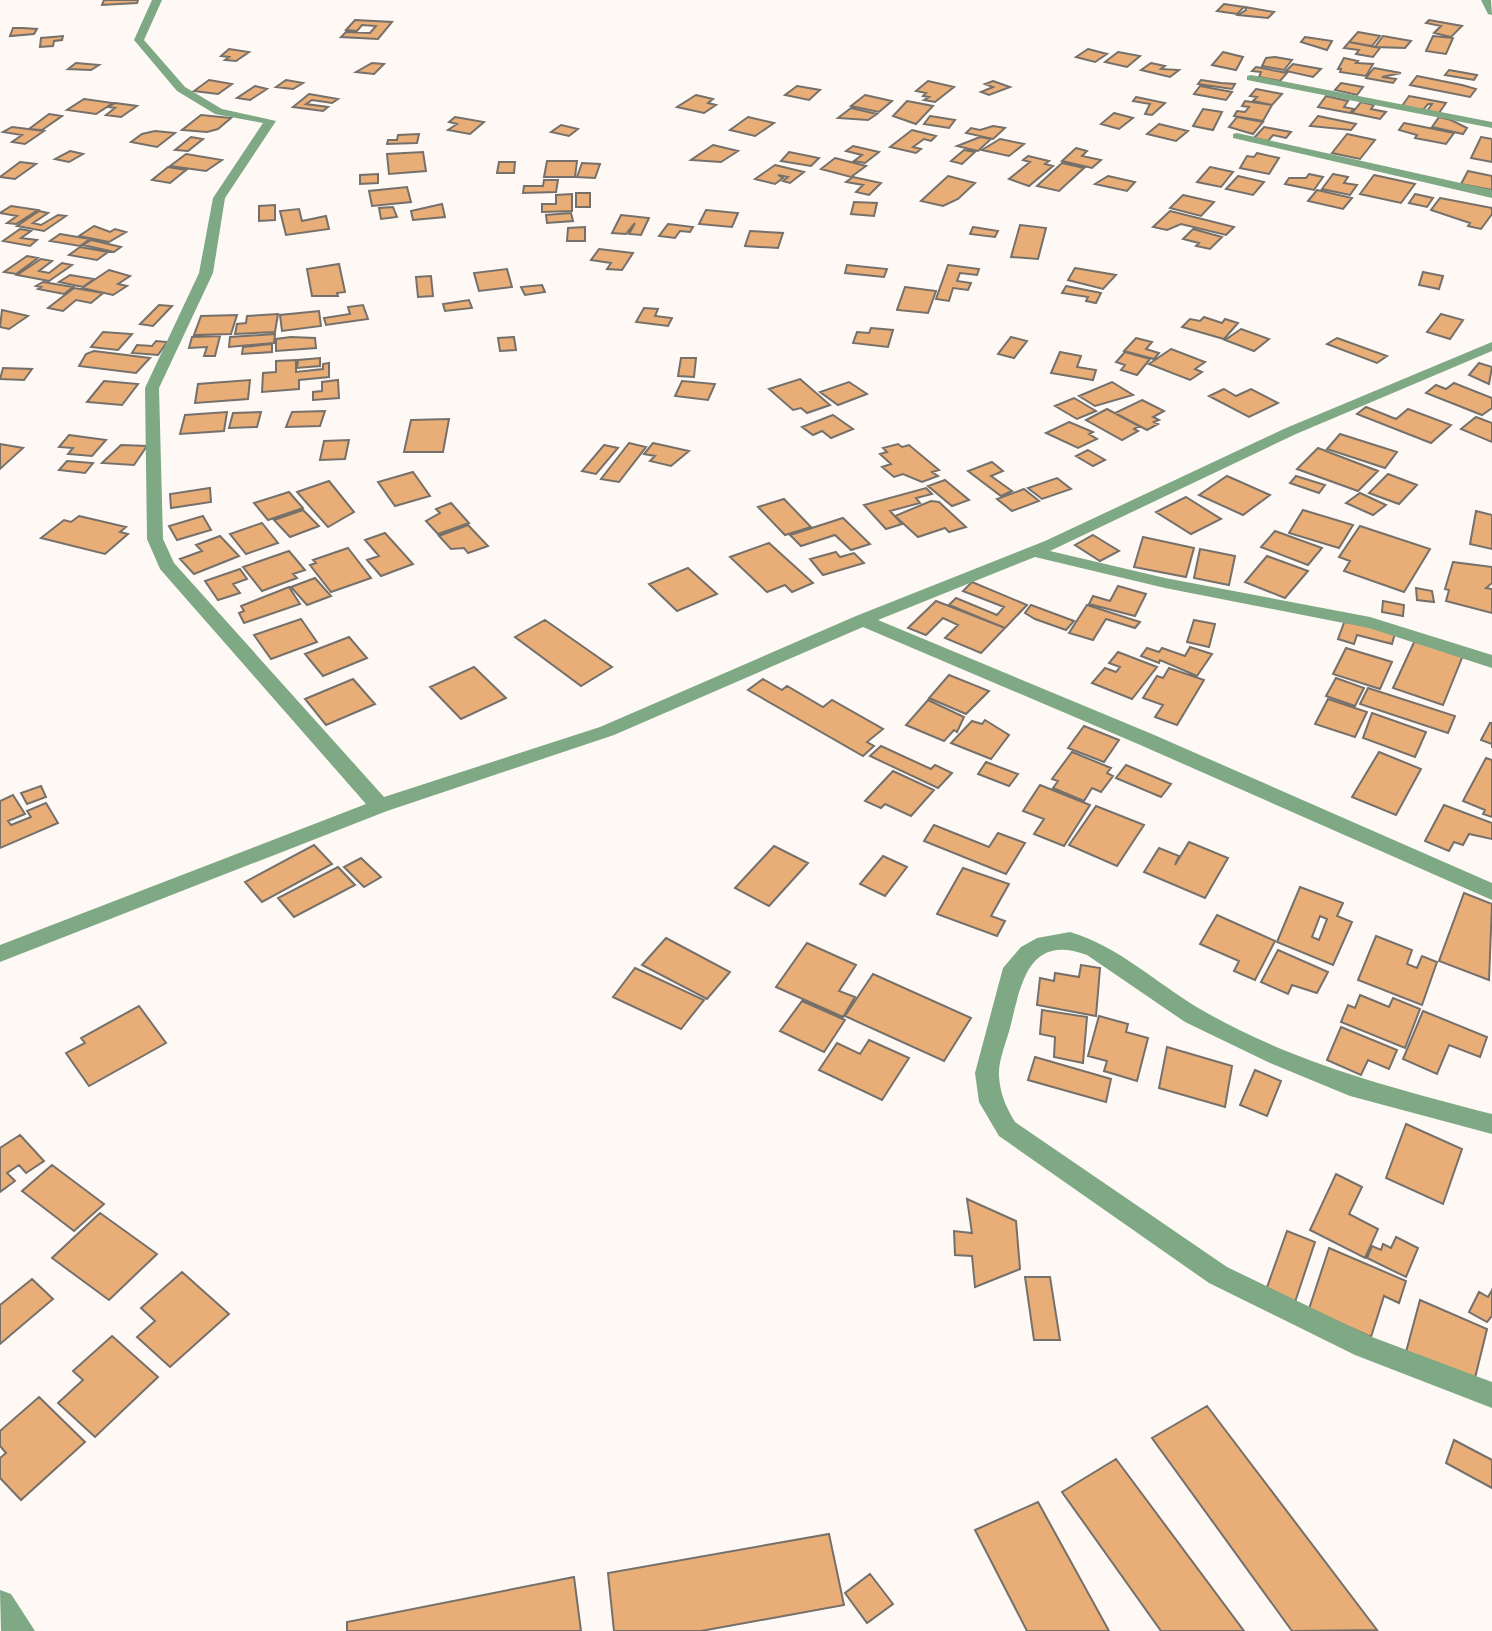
<svg xmlns="http://www.w3.org/2000/svg" width="1492" height="1631" viewBox="0 0 1492 1631" font-family="'Public Sans',sans-serif">
  <style>
    .building { fill: #e9ae77; stroke: #76706b; stroke-width: 2; fill-rule: evenodd }
    .lines { fill: none; stroke-linecap: round; stroke-linejoin: round }
    .minor { fill: #7ea984; fill-rule: evenodd }
  </style>
  <rect width="100%" height="100%" fill="#fef9f4"/>
  <path class="building" d="M104,0H138L137,3L102,5Z
    M1224,4L1244,7L1237,14L1217,11Z
    M1245,7L1274,12L1268,18L1238,15L1246,10Z
    M355,20L392,22L378,39L341,37L346,32L370,33L376,26L362,25L357,31L346,30Z
    M1429,20L1462,26L1451,37L1434,33L1441,26L1426,23Z
    M13,28H22L37,29L34,34L10,36Z
    M1358,32L1380,36L1372,46L1349,42Z
    M63,36L62,40L54,41L53,46L40,47L41,38Z
    M1383,36L1411,41L1405,48L1375,47Z
    M1433,36L1453,38L1446,54L1426,51Z
    M1305,37L1332,41L1327,50L1301,42Z
    M1349,42L1380,48L1373,57L1356,54L1359,50L1344,48Z
    M229,49L249,52L236,61L225,60L229,57L221,56Z
    M1088,49L1107,54L1095,62L1076,57Z
    M1118,52L1140,56L1127,67L1105,62Z
    M1223,52L1243,57L1236,70L1212,65Z
    M1275,57L1292,60L1284,70L1262,66L1266,58Z
    M1344,58L1358,61L1356,63L1373,64L1366,76L1340,72L1341,69H1338Z
    M76,63L99,65L91,70L68,69Z
    M372,63L384,64L374,74L356,72Z
    M1151,63L1165,66L1161,69L1179,70L1170,77L1141,70Z
    M1293,64L1321,69L1313,77L1286,71Z
    M1256,67L1287,73L1280,81L1259,77L1261,72L1252,71Z
    M1374,68L1401,73L1382,77L1396,79L1393,83L1366,78Z
    M1449,70L1477,75L1474,80L1445,75Z
    M1417,76L1462,85L1476,89L1470,97L1410,85Z
    M209,80L232,84L218,94L194,91Z
    M286,80L303,83L293,89L276,87Z
    M1201,80L1221,83L1235,84L1232,89L1198,84Z
    M928,81L954,87L935,102L924,100L929,97L923,96L926,93L916,91Z
    M993,81L1010,87L989,95L981,92L993,87L985,84Z
    M1341,83L1363,87L1357,95L1335,90Z
    M255,86L267,89L250,100L237,98Z
    M797,86L820,90L809,100L785,95Z
    M1200,86L1232,92L1226,100L1194,94Z
    M1256,89L1282,94L1272,105L1253,101L1257,97L1250,96Z
    M309,94L338,99L332,103L312,100L306,104L328,107L323,111L293,107Z
    M696,95L713,99L708,103L716,105L704,113L677,107Z
    M865,95L892,101L879,112L851,106Z
    M1326,96L1348,101L1344,107L1354,109L1350,113L1318,107Z
    M1409,96L1446,103L1439,113L1427,111L1432,104H1428L1423,110L1402,106Z
    M1136,97L1165,103L1152,115L1145,114L1150,104L1133,101Z
    M84,99L113,103L96,114L67,110Z
    M907,101L933,106L916,124L893,116Z
    M1245,101L1272,105L1263,121L1234,116L1237,111L1245,112L1249,107L1242,106Z
    M1361,102L1374,105L1371,109L1386,112L1380,119L1352,113Z
    M115,103L137,106L121,117L106,115L115,108L108,107Z
    M851,108L877,114L868,120L838,118Z
    M1203,109L1222,112L1213,130L1193,126Z
    M1114,113L1133,118L1119,129L1101,124Z
    M49,114L62,116L42,130L29,129Z
    M201,115L231,118L218,129L207,132L182,130Z
    M930,116L955,120L949,128L924,124Z
    M1318,116L1356,124L1351,130L1310,126Z
    M455,117L484,122L470,134L448,130L457,124L449,122Z
    M748,117L774,123L755,136L730,130Z
    M1237,117L1263,122L1253,134L1229,127Z
    M1439,117L1451,120L1467,128L1463,134L1432,127Z
    M1404,123L1454,133L1446,144L1415,138L1417,135L1399,130Z
    M1159,124L1188,131L1176,141L1147,134Z
    M561,125L578,129L569,136L551,132Z
    M993,126L1005,128L993,139L966,133L971,128L980,130Z
    M12,127L44,131L25,144L12,142L22,135L3,132Z
    M1264,127L1291,132L1286,138L1273,135L1268,141L1254,138Z
    M912,130L936,136L931,141L924,139L913,147L921,149L916,153L890,147Z
    M155,131L175,133L157,147L131,142L142,134Z
    M419,134L417,143L387,144L388,140H397L398,135Z
    M1347,134L1375,140L1360,159L1332,153Z
    M191,137L203,139L188,151L175,150Z
    M980,137L991,139L978,151L957,146Z
    M1481,137L1492,139V162L1471,158Z
    M1000,139L1024,144L1009,156L982,150Z
    M713,145L738,151L721,162L691,160Z
    M853,146L879,152L865,163L854,161L862,155L846,151Z
    M1076,148L1087,151L1082,156L1101,160L1092,168L1062,161Z
    M964,150L975,152L962,164L951,161Z
    M70,151L83,154L69,162L55,159Z
    M423,152L426,171L389,174L387,154Z
    M789,152L819,158L811,166L781,161Z
    M1257,153L1279,158L1269,174L1240,168L1247,156L1254,157Z
    M186,154L222,160L206,171L170,166Z
    M1028,156L1049,161L1045,164L1053,166L1029,186L1009,179L1030,162L1023,160Z
    M835,158L866,166L851,177L821,169Z
    M547,161H577L575,177H544Z
    M20,162L36,164L15,179L0,177Z
    M499,162H515L514,173H497Z
    M582,163L600,164L595,178L577,177Z
    M1062,163L1084,168L1059,191L1037,186Z
    M775,165L804,172L790,183L783,181L788,177L778,175L783,178L775,184L755,179Z
    M168,167L186,170L170,183L152,180Z
    M1210,167L1233,172L1221,187L1197,182Z
    M1468,171L1492,176V190L1461,184Z
    M378,174V183L360,184V175Z
    M1309,174L1323,177L1314,190L1285,184L1289,178H1306Z
    M1333,174L1348,177L1344,183L1357,185L1350,195L1322,189Z
    M1374,175L1415,184L1401,203L1360,194Z
    M948,176L975,183L958,199L943,206L921,201Z
    M1108,176L1135,182L1127,191L1095,184Z
    M1238,176L1264,182L1253,195L1226,189Z
    M853,177L881,183L869,195L856,192L863,185L846,182Z
    M544,180H558L556,192L523,193L524,186H543Z
    M407,187L411,202L372,206L369,191Z
    M1317,190L1352,198L1343,209L1308,201Z
    M576,193H590V207H576Z
    M572,194V211L542,212V204H556V195Z
    M1415,194L1433,198L1427,207L1409,203Z
    M1183,195L1214,202L1201,216L1170,208Z
    M1440,198L1492,208V214L1481,229L1468,226L1470,223L1431,210Z
    M854,202L877,203L874,216L851,214Z
    M442,204L445,217L413,220L411,211Z
    M275,205V220L259,221V206Z
    M11,206L38,210L16,224L7,223L17,216L0,213Z
    M393,207L397,217L381,219L379,208Z
    M299,209L302,221L326,216L329,229L286,235L280,211Z
    M706,210L738,213L732,227L699,224Z
    M39,211L48,213L33,223L41,225L58,215L66,216L44,231L17,226Z
    M1170,211L1234,227L1226,235L1181,224L1167,230L1153,227Z
    M571,213L573,221L547,223L546,215Z
    M621,215L649,218L641,235L629,234L635,223L626,234L612,233Z
    M668,224L693,227L690,232L680,231L675,238L659,236Z
    M1020,225L1046,228L1038,259L1011,257Z
    M94,226L110,232L115,229L126,232L109,242L79,236Z
    M585,227V241H567L568,228Z
    M973,227L998,231L995,237L970,234Z
    M20,229L31,231L21,238L37,240L30,246L3,241Z
    M1193,229L1222,237L1210,249L1196,246L1199,243L1183,239Z
    M750,231L783,233L778,248L745,246Z
    M60,234L90,239L80,246L50,241Z
    M91,240L121,247L114,252L83,245Z
    M80,247L108,252L97,260L69,255Z
    M599,249L633,253L622,270L607,269L611,263L591,260Z
    M27,256L38,258L16,274L4,272Z
    M41,259L52,261L39,271L49,273L62,263L72,265L49,281L17,275Z
    M339,264L345,292L337,293L338,296H312L307,269Z
    M847,265L887,269L884,277L845,273Z
    M948,265L979,269L977,275L960,273L957,281L971,283L968,290L953,288L949,301L936,299Z
    M1075,268L1116,275L1103,289L1068,280Z
    M507,269L512,287L479,291L474,273Z
    M109,270L130,276L118,284L127,286L113,295L82,288Z
    M1423,272L1443,276L1439,289L1419,285Z
    M70,275L94,279L83,287L59,282Z
    M431,276L433,296L418,297L416,277Z
    M43,282L73,287L64,294L38,289L41,287L36,286Z
    M542,285L545,292L525,295L521,287Z
    M1066,286L1101,293L1096,303L1086,301L1088,297L1062,293Z
    M905,287L936,291L928,313L897,310Z
    M74,288L103,293L91,303L76,300L63,311L48,308Z
    M469,300L472,308L445,311L443,304Z
    M159,305L172,306L153,326L140,324Z
    M363,305L368,319L326,325L324,318L350,314L348,307Z
    M644,308L658,309L655,316L672,318L668,326L636,322Z
    M2,310L28,316L9,329L0,327Z
    M319,311L321,326L282,331L280,315Z
    M278,314L275,332L235,334L237,324L246,323L247,316Z
    M1441,314L1463,320L1450,339L1427,332Z
    M237,315L231,334L194,335L201,316Z
    M1204,317L1222,323L1225,319L1238,323L1224,339L1182,327L1190,319L1200,321Z
    M871,328L893,330L888,347L853,343L857,332L869,333Z
    M1241,329L1269,339L1254,351L1225,340Z
    M103,332L132,334L118,350L91,347Z
    M275,334L274,343L229,347L230,337Z
    M220,336L215,356H204L207,347L189,348L192,337Z
    M291,337L315,338L316,348L276,351V339Z
    M514,337L516,350L500,351L498,338Z
    M1011,337L1027,341L1014,358L998,354Z
    M1136,338L1152,342L1146,349L1159,353L1154,359L1124,351Z
    M1337,338L1387,356L1377,363L1327,344Z
    M156,341L167,342L158,355L132,353L137,345L152,346Z
    M272,344V352L242,354L243,347Z
    M1171,349L1205,362L1195,369L1202,372L1190,380L1149,364Z
    M94,351L150,358L136,373L79,366L86,354Z
    M1060,352L1081,356L1077,367L1096,370L1093,380L1051,373Z
    M1125,352L1150,359L1137,375L1121,370L1125,365L1116,362Z
    M320,358V366L297,368L298,360Z
    M681,358H696L694,377L678,376Z
    M296,360V372L323,369V364L329,363V377L299,380V389L262,392L263,373L276,372V361Z
    M1479,363L1492,367L1489,384L1469,375Z
    M3,368L32,369L24,380L0,379Z
    M800,379L830,405L807,413L801,408L793,410L769,389Z
    M250,380L248,399L195,403L198,384Z
    M338,380L339,398L313,400V392L322,391V382Z
    M104,381L138,384L122,405L87,402Z
    M682,381L715,384L708,400L675,396Z
    M849,382L867,394L838,405L820,392Z
    M1112,382L1133,395L1095,406L1079,396Z
    M1454,383L1492,398V408L1482,415L1426,393L1436,385L1446,389Z
    M1224,389L1236,396L1251,389L1278,403L1249,417L1209,396Z
    M1074,398L1096,411L1077,419L1055,406Z
    M1142,400L1164,411L1153,417L1159,420L1154,422L1158,424L1147,430L1115,413Z
    M1366,407L1396,419L1408,409L1451,425L1431,443L1357,414Z
    M1107,409L1139,426L1134,429L1138,431L1122,440L1086,420Z
    M325,411L320,426L286,427L292,412Z
    M227,412L224,431L180,434L185,415Z
    M261,412L257,427L229,428L233,413Z
    M833,415L853,429L831,438L822,431L813,435L802,427Z
    M1476,417L1492,423V442L1461,429Z
    M449,419L443,452H404L411,420Z
    M1069,422L1093,432L1089,434L1097,439L1078,448L1046,433Z
    M1340,434L1397,452L1385,468L1327,449Z
    M69,435L106,440L92,456L68,454L73,448L59,447Z
    M349,440L345,459L320,460L324,441Z
    M629,443L646,447L619,482L601,479Z
    M653,443L689,451L671,466L650,461L655,456L644,454Z
    M0,444L23,448L0,469Z
    M898,444L902,447L909,445L939,470L932,472L938,476L922,482L903,474L894,477L882,467L891,464L880,454L887,452L883,448Z
    M121,445L147,446L134,465L102,463Z
    M604,445L618,448L596,474L582,471Z
    M1318,448L1378,471L1358,491L1297,469Z
    M1088,450L1105,460L1093,466L1076,456Z
    M67,461L93,463L85,473L59,470Z
    M992,462L1003,471L991,476L1012,491L1001,496L968,471Z
    M413,472L430,496L395,506L378,482Z
    M1388,474L1417,485L1399,504L1369,493Z
    M1227,476L1270,495L1243,515L1199,495Z
    M1296,476L1325,485L1319,493L1290,483Z
    M1057,478L1071,489L1042,499L1028,488Z
    M945,480L969,500L952,506L928,486Z
    M329,481L354,512L328,527L297,492Z
    M210,488L211,502L171,508L170,494Z
    M926,488L932,494L916,498L920,503L890,511L902,524L886,529L864,505Z
    M1024,489L1039,501L1012,511L997,499Z
    M289,492L303,508L268,520L254,503Z
    M1360,493L1386,505L1373,515L1346,503Z
    M1186,497L1221,519L1191,534L1156,512Z
    M784,499L811,527L785,535L758,507Z
    M931,501L939,502L966,527L949,532L945,528L918,537L895,516Z
    M451,503L469,523L438,534L426,521L440,513L436,509Z
    M303,510L319,526L290,537L274,520Z
    M1303,510L1353,525L1339,548L1289,533Z
    M1476,511L1492,515V549L1470,544Z
    M79,516L126,527L120,532L128,534L105,554L41,538L64,520L71,522Z
    M203,516L211,530L177,540L169,526Z
    M843,518L870,544L851,550L835,535L801,546L790,535Z
    M262,523L278,543L246,554L230,534Z
    M468,525L488,546L468,553L464,548L451,549L439,536Z
    M1360,526L1430,549L1404,592L1344,571L1350,561L1339,557Z
    M1275,531L1322,548L1308,565L1261,547Z
    M385,533L413,564L381,576L367,560L379,556L365,540Z
    M1093,535L1119,551L1100,561L1075,545Z
    M220,536L239,556L194,574L180,559L202,551L196,545Z
    M1143,537L1194,548L1186,577L1134,567Z
    M769,543L813,583L792,592L785,585L767,592L730,557Z
    M348,548L371,578L331,592L310,565L316,563L313,560Z
    M1200,549L1235,556L1229,585L1194,578Z
    M289,551L305,570L293,574L297,578L262,591L243,567Z
    M836,552L840,557L854,553L864,563L823,575L810,559Z
    M1267,556L1308,571L1285,598L1245,582Z
    M1453,562L1492,567V583L1486,588L1492,589V613L1446,601L1449,590L1445,589Z
    M688,568L717,594L677,611L649,584Z
    M240,569L247,579L233,584L240,593L218,600L205,581Z
    M315,578L331,596L307,605L291,587Z
    M972,582L1027,605L1005,628L949,605L956,598L997,615L1004,607L963,591Z
    M1118,586L1146,594L1135,616L1089,604L1093,596L1110,601Z
    M289,587L300,604L244,623L239,613L244,611L241,606Z
    M1416,588L1432,591L1434,602L1417,600Z
    M936,601L1005,628L981,653L945,638L958,625L943,618L926,635L908,628Z
    M1383,601L1404,605L1403,616L1382,612Z
    M1031,605L1074,621L1066,630L1035,619L1025,613Z
    M1087,605L1140,622L1135,628L1106,619L1093,640L1069,633Z
    M301,619L317,642L271,659L254,635Z
    M545,620L612,667L581,686L515,637Z
    M1194,620L1215,624L1209,647L1187,642Z
    M1345,620L1395,633L1392,644L1357,635L1354,644L1338,639Z
    M349,637L367,658L323,676L305,654Z
    M1416,638L1464,653L1443,705L1393,688Z
    M1190,647L1212,654L1197,676L1160,660L1159,663L1141,656L1147,648L1159,652L1162,648L1185,656Z
    M1346,648L1392,662L1380,689L1333,674Z
    M1118,652L1157,667L1132,699L1092,683L1105,668L1116,672L1120,667L1109,663Z
    M474,667L506,698L461,719L430,687Z
    M1169,668L1204,680L1177,725L1155,717L1163,705L1143,698L1157,676L1163,678Z
    M949,675L989,691L966,714L929,698Z
    M1336,678L1364,688L1355,706L1326,696Z
    M353,679L375,704L326,725L305,699Z
    M763,679L782,690L787,686L823,707L832,700L883,729L867,742L874,746L863,756L748,690Z
    M1368,688L1455,716L1448,733L1360,704Z
    M1328,699L1367,712L1355,737L1315,724Z
    M928,700L964,717L957,732L954,730L944,741L906,725Z
    M1372,713L1426,732L1415,757L1363,738Z
    M985,720L1009,735L991,759L951,743L972,721L982,724Z
    M1490,723H1492V748V744L1481,740Z
    M1084,726L1119,740L1104,762L1068,748Z
    M881,746L931,769L935,765L952,773L938,788L870,756Z
    M1072,752L1111,768L1107,773L1113,776L1101,792L1092,788L1084,801L1053,788L1058,781L1052,779Z
    M1379,752L1421,769L1396,815L1352,797Z
    M1486,758L1492,760V817L1483,814L1485,810L1463,801Z
    M986,762L1018,774L1009,786L978,774Z
    M1126,765L1171,784L1161,797L1116,778Z
    M893,771L934,790L911,816L885,804L881,808L865,801Z
    M1040,785L1090,805L1064,846L1034,834L1044,819L1023,811Z
    M41,786L46,797L27,804L21,793Z
    M13,795L25,814L8,821L11,825L31,817L27,811L46,803L58,823L0,848V801Z
    M1444,805L1492,823V839L1469,834L1463,845L1454,842L1449,851L1425,841Z
    M1096,806L1144,825L1117,866L1069,845Z
    M934,825L989,847L998,833L1025,843L1006,874L924,841Z
    M1189,842L1228,858L1205,898L1144,872L1159,848L1179,856L1175,865Z
    M314,845L332,864L262,902L245,882Z
    M774,846L808,863L769,906L735,888Z
    M883,856L907,867L885,896L860,884Z
    M361,858L381,877L364,887L344,867Z
    M338,867L355,885L294,917L278,898Z
    M963,868L1009,884L991,916L1005,921L997,936L937,914Z
    M1300,887L1343,903L1337,916L1352,922L1333,965L1277,942ZM1320,916L1327,919L1319,940L1312,937Z
    M1464,893L1492,904L1489,980L1439,961Z
    M1217,915L1275,941L1255,980L1234,971L1239,961L1200,944Z
    M1376,936L1412,950L1407,964L1417,968L1422,956L1437,962L1422,1005L1358,980Z
    M666,938L730,972L707,999L642,965Z
    M807,943L856,965L839,991L855,997L843,1017L776,987Z
    M1278,950L1328,972L1317,993L1292,985L1288,994L1261,982Z
    M1081,965L1100,968L1096,1016L1037,1005L1040,978L1054,981L1055,973L1079,977Z
    M635,968L704,1000L681,1029L613,997Z
    M873,974L971,1018L944,1061L845,1016Z
    M1360,995L1389,1007L1393,998L1420,1009L1405,1048L1341,1022L1348,1005L1355,1008Z
    M802,1001L845,1020L824,1052L780,1031Z
    M139,1006L166,1043L89,1086L66,1053L85,1043L81,1038Z
    M1042,1010L1087,1017L1083,1063L1054,1057L1055,1037L1040,1034Z
    M1423,1011L1487,1037L1480,1057L1449,1045L1437,1074L1403,1059Z
    M1099,1016L1128,1024L1126,1032L1148,1038L1137,1081L1104,1071L1107,1061L1088,1056Z
    M1341,1027L1397,1050L1389,1069L1368,1060L1361,1075L1327,1060Z
    M869,1040L909,1058L882,1100L819,1070L837,1043L860,1054Z
    M1167,1047L1232,1066L1225,1107L1159,1088Z
    M1035,1057L1111,1079L1106,1102L1028,1080Z
    M1255,1070L1281,1081L1267,1116L1240,1105Z
    M1406,1124L1462,1149L1443,1204L1386,1178Z
    M20,1135L44,1161L26,1173L19,1165L7,1173L15,1181L0,1192V1148Z
    M52,1165L104,1204L74,1231L22,1191Z
    M1336,1174L1362,1187L1349,1214L1378,1229L1365,1258L1310,1230Z
    M967,1199L1016,1221L1020,1269L975,1287L972,1256L955,1255L954,1231L972,1233Z
    M100,1213L157,1254L109,1300L52,1258Z
    M1287,1231L1315,1242L1294,1305L1265,1293Z
    M1396,1237L1418,1248L1406,1277L1367,1258L1372,1246L1381,1250L1383,1244L1391,1248Z
    M1329,1248L1406,1281L1399,1303L1384,1296L1371,1337L1309,1309Z
    M182,1272L229,1314L170,1367L137,1337L155,1321L141,1308Z
    M1025,1277H1050L1060,1340H1034Z
    M32,1279L53,1299L0,1344V1305Z
    M1492,1290V1316L1487,1322L1469,1312L1479,1292L1488,1297Z
    M1420,1300L1487,1329L1474,1382L1406,1352Z
    M112,1336L158,1377L95,1437L58,1403L83,1380L73,1371Z
    M39,1397L85,1442L21,1500L0,1478V1458L6,1453L0,1446V1431Z
    M1207,1406L1377,1630L1292,1631L1152,1438Z
    M1454,1440L1492,1460V1488L1446,1463Z
    M1116,1459L1244,1631H1161L1062,1492Z
    M1038,1502L1109,1631H1027L975,1530Z
    M829,1534L844,1605L701,1631H614L608,1573Z
    M870,1574L893,1604L867,1623L845,1593Z
    M574,1577L581,1631H347V1622Z"/>
  <g class="lines">
    <path class="minor" d="M152,0H162L144,40L185,87L222,109L276,121L225,198L213,273L159,388L163,539L174,563L384,797L600,727L856,616L1045,541L1286,428L1492,342V351L1296,434L1050,551L1165,578L1370,617L1492,655V668L1369,628L1165,588L1035,557L878,620L1152,734L1492,883V900L1138,744L863,627L614,735L387,811L0,962V945L366,804L160,569L147,539L145,388L199,273L213,198L263,123L215,114L177,91L134,40Z
      M1481,0H1491L1492,15L1488,14Z
      M1251,75L1492,122V128L1247,80V76Z
      M1237,133L1492,190V198L1233,138V134Z
      M1070,932C1120,947 1156,983 1200,1009C1291,1062 1392,1088 1492,1114V1134L1350,1096L1270,1063L1185,1022L1087,955C1028,933 1021,984 1010,1028C1006,1043 998,1061 999,1076C1000,1094 1006,1107 1015,1122L1227,1267L1372,1337L1492,1382V1408L1355,1355L1209,1283L999,1136L979,1102L975,1073L1003,968L1021,947L1037,938Z
      M0,1590L11,1594L35,1631H1Z"/>
  </g>
</svg>
